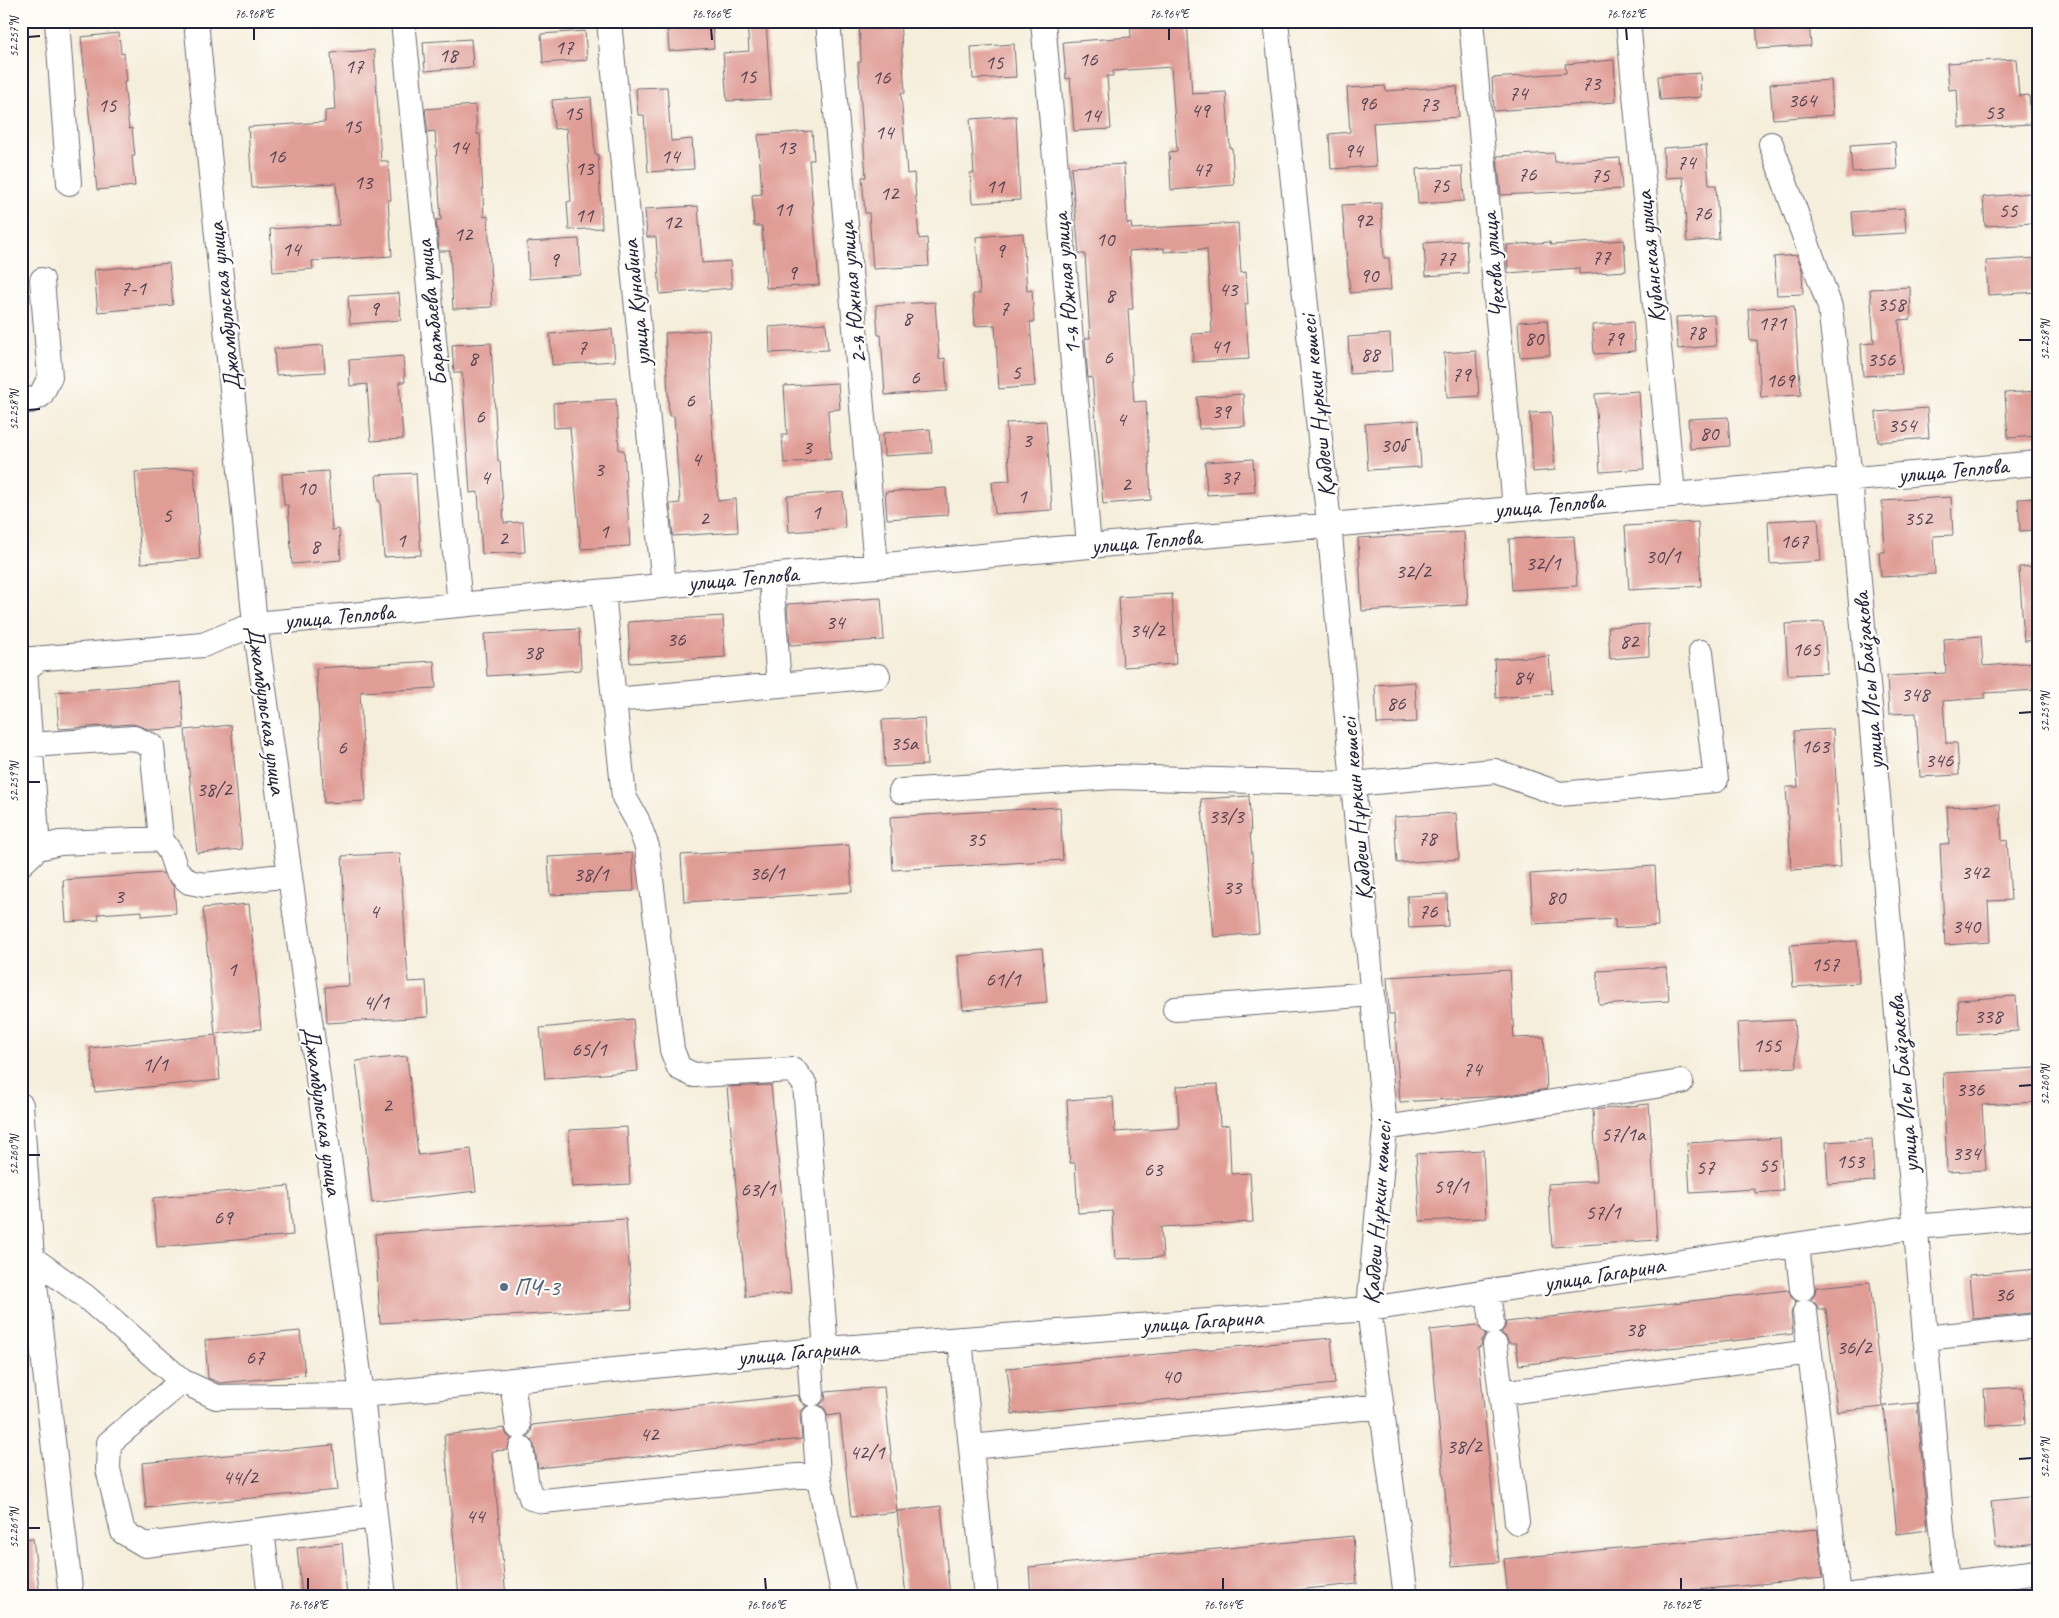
<svg xmlns="http://www.w3.org/2000/svg" width="2059" height="1618" viewBox="0 0 2059 1618" font-family="Caveat,sans-serif">
  <style>
    .building { fill: #e09d96 }
    .lines { fill: none; stroke-linecap: round; stroke-linejoin: round }
    .minor-casing { stroke: #6c6973; stroke-width: 26 }
    .minor { stroke: #fff; stroke-width: 24 }
    .ticks { fill: none; stroke: #22223b; stroke-width: 2 }
    .service-dot { fill: #5c6f8a; stroke: #fdfcf7; stroke-width: 2 }
    .labels { text-anchor: middle; dominant-baseline: central; stroke-width: 4.5; stroke-linejoin: round; paint-order: stroke }
    .number-label { font-size: 21px; fill: #524152 }
    .street-label { font-size: 24px; fill: #22223b; stroke: #fdfcf7 }
    .service-label { font-size: 24px; fill: #4e5e75; stroke: #fdfcf7; text-anchor: start }
    .neatline { fill: none; stroke: #22223b; stroke-width: 2 }
    .ticks-label { font-size: 12px; text-anchor: middle; fill: #22223b }
  </style>
  <rect width="100%" height="100%" fill="#fdfcf7"/>
  <filter id="ink" filterUnits="userSpaceOnUse"><feTurbulence type="fractalNoise" baseFrequency=".02" numOctaves="2"/><feDisplacementMap in="SourceGraphic" scale="10" xChannelSelector="R" yChannelSelector="G"/><feConvolveMatrix kernelMatrix="1 2 1 2 8 2 1 2 1" color-interpolation-filters="sRGB"/></filter>
  <filter id="wash" filterUnits="userSpaceOnUse"><feTurbulence type="fractalNoise" baseFrequency=".0096" numOctaves="4" result="noise"/><feDisplacementMap in="SourceGraphic" scale="20" xChannelSelector="R" yChannelSelector="G"/><feGaussianBlur stdDeviation="1.12" result="paint"/><feColorMatrix in="noise" values="0 0 0 0 0 0 0 0 0 0 0 0 0 0 0 0 0 1.4 0 .05"/><feComposite in="paint" operator="in"/></filter>
  <g filter="url(#wash)">
    <rect width="100%" height="100%" fill="#f5eedb"/>
    <g id="blocks">
      <path class="building" d="M667,21H712L714,48L669,51Z
        M747,21H766L771,99L727,101L723,53L749,51Z
        M859,21H900L905,93H901L907,174L914,173L919,239L927,238L929,266L873,269L869,213H865L862,177H866L858,62H861Z
        M1130,21H1187L1192,94L1226,92L1230,148H1232L1234,185L1171,190L1169,152L1177,151L1171,67L1113,71V76H1107L1111,129L1074,131L1070,78L1066,79L1063,42L1131,37Z
        M1756,21H1809L1811,46L1758,49Z
        M585,31L587,60L543,63L541,34Z
        M119,33L121,54L124,53L127,81L124,82L129,129L132,128L135,156H132L135,186L97,190L81,37Z
        M471,39L473,67L425,71L423,42Z
        M1014,44L1016,77L973,79L971,47Z
        M374,50L381,161H388L391,200H388L392,256L312,261L313,269L273,272L270,229L339,225L336,183L252,188L248,127L325,122V111L335,110L331,53Z
        M2016,59L2019,96L2029,95L2031,124L1959,128L1957,89L1949,90L1947,63Z
        M1614,60L1616,102L1494,111L1492,78L1566,73L1565,64Z
        M1700,73L1701,97L1660,100L1658,76Z
        M1831,80L1833,115L1773,119L1770,84Z
        M1385,86L1386,91L1457,86L1459,117L1373,123L1376,166L1331,169L1329,134L1350,132L1347,88Z
        M667,87L671,141L692,139L694,169L648,172L644,115H638L636,88Z
        M591,97L595,154H598L602,228L569,230L567,202L571,201L566,128L554,129L552,100Z
        M475,105L477,134H480L484,217L488,216L492,307L453,309L450,251H439L436,220H441L435,131L428,132L425,109Z
        M1016,116L1020,200L972,203L970,173H974L970,119Z
        M812,131L814,160H809L819,285L766,288L762,226H754L752,195L762,194L758,135Z
        M1895,142L1897,169L1852,172L1850,145Z
        M1706,145L1709,185H1716L1719,239L1687,242L1683,177L1665,178L1663,148Z
        M1554,153L1555,162L1620,158L1622,189L1501,195L1497,156Z
        M1124,164L1127,224L1131,223L1132,229L1238,223L1241,273L1246,272L1248,304H1245L1249,359L1193,362L1192,334L1212,333L1207,249L1164,252V248L1129,251L1133,309H1128L1134,402L1146,401L1151,500L1103,504L1092,377L1088,378L1085,338H1090L1085,254H1079L1071,167Z
        M1462,166L1464,201L1418,204L1416,169Z
        M2031,193L2033,223L1985,226L1983,197Z
        M1381,203L1384,258H1389L1391,290L1350,293L1342,205Z
        M698,206L702,263L730,261L732,288L660,294L656,237H647L645,209Z
        M1904,208L1906,233L1854,236L1852,212Z
        M1023,233L1027,291L1032,290L1034,322H1030L1035,386L999,389L995,325L975,326L973,294H980L976,237Z
        M579,239L581,275L529,279L527,242Z
        M1466,240L1468,273L1426,276L1424,243Z
        M1624,240L1626,271L1579,274V268L1508,273L1507,245L1550,242L1551,245Z
        M1797,255L1802,270L1803,294L1777,295L1774,257Z
        M2037,258L2038,292L1988,295L1986,261Z
        M169,263L173,305L98,312L94,270Z
        M1910,287L1911,319L1899,320L1902,374L1863,376L1861,344L1874,343L1870,289Z
        M399,293L401,320L350,324L348,296Z
        M935,302L939,359L945,358L947,391L885,395L881,335H878L876,305Z
        M1794,306L1801,395L1761,397L1757,340L1750,341L1748,309Z
        M1714,315L1716,346L1678,349L1676,317Z
        M1547,320L1550,355L1520,357L1518,322Z
        M1633,322L1635,351L1594,354L1592,325Z
        M826,323L828,350L770,353L769,327Z
        M612,329L615,361L552,365L550,334Z
        M709,330L713,414H711L718,501L736,499L738,532L673,536L670,504L680,503L674,416H669L665,333Z
        M1390,334L1392,371L1350,374L1348,337Z
        M491,343L498,461H500L504,523L523,522L525,552L482,554L478,492L470,493L462,373H454L452,345Z
        M323,345L325,372L276,375L274,349Z
        M1476,351L1479,396L1447,398L1444,353Z
        M403,356L405,382H399L403,439L371,441L367,384L350,386L349,360Z
        M838,383L840,409L828,410L831,459L784,463L782,435H787L784,386Z
        M1639,391L1644,469L1600,472L1595,394Z
        M2038,391V436L2008,438L2005,393Z
        M1243,394L1245,426L1199,429L1197,397Z
        M616,399L619,450H624L630,546L581,549L570,427L554,428L553,403Z
        M1927,408L1929,438L1878,442L1876,412Z
        M1551,412L1555,470L1533,472L1530,413Z
        M1728,417L1730,446L1690,449L1688,419Z
        M1418,420L1421,467L1368,470L1365,424Z
        M1046,421L1052,510L995,514L992,482L1010,481L1006,423Z
        M930,429L932,453L884,456L883,433Z
        M1253,459L1255,492L1207,495L1205,462Z
        M194,468L200,559L141,563L135,472Z
        M328,471L332,530L339,529L341,560L292,564L288,505H284L282,474Z
        M416,473L421,555L384,557L380,501H378L376,475Z
        M946,488L948,515L887,519L885,492Z
        M843,492L845,528L789,532L787,496Z
        M1951,497L1953,535L1933,536L1935,574L1881,577L1879,552H1885L1882,501Z
        M2038,498V530L2020,531L2018,499Z
        M1818,518L1821,561L1770,564L1768,521Z
        M1698,522L1701,586L1629,590L1625,526Z
        M1464,532L1468,605L1362,611L1358,538Z
        M1574,536L1577,586L1512,590L1509,539Z
        M2038,566V640L2024,641L2019,567Z
        M1172,594L1176,664L1123,667L1119,597Z
        M881,598L884,640L790,645L787,604Z
        M723,616L725,657L630,663L628,622Z
        M1824,622L1827,673L1788,675L1785,624Z
        M1648,624L1649,656L1610,659L1608,627Z
        M579,629L581,670L487,676L484,634Z
        M1981,636L1983,666L2038,662V690L1985,693V698L1943,701L1946,743H1957L1959,775L1920,777L1916,713L1889,714L1887,676L1946,673L1944,639Z
        M1549,656L1552,694L1496,698L1494,659Z
        M434,661L436,688L360,692L366,801L324,803L316,668Z
        M181,682L184,728L151,730L133,724L59,729L56,692Z
        M1415,682L1417,722L1377,724L1375,685Z
        M924,718L927,765L885,767L882,720Z
        M231,725L242,849L197,853L185,730Z
        M1833,729L1841,867L1791,870L1786,787H1798L1794,731Z
        M1249,796L1251,833H1250L1259,933L1214,937L1201,799Z
        M2000,804L2002,841L2007,840L2011,900L1988,901L1990,942L1945,945L1940,844H1949L1947,807Z
        M1060,807L1063,860L893,870L890,817Z
        M1456,813L1459,859L1397,863L1394,817Z
        M849,845L852,892L684,902L681,855Z
        M400,853L408,982L426,981L428,1017L327,1023L325,987L349,986L342,856Z
        M632,853L634,891L550,895L548,857Z
        M1655,866L1658,926L1615,928V919L1533,924L1530,874Z
        M163,873L174,887L176,913L142,916V911L98,914L99,920L66,922L63,880Z
        M1447,894L1448,926L1409,928L1407,896Z
        M249,904L261,1029L215,1034L203,908Z
        M1857,941L1859,983L1793,987L1790,945Z
        M1042,948L1047,1002L963,1010L958,956Z
        M1666,967L1669,1001L1599,1005L1597,971Z
        M1510,970L1514,1038L1544,1037L1547,1089L1503,1096L1400,1102L1394,1014H1389L1387,977Z
        M2016,996L2018,1031L1959,1035L1958,1000Z
        M633,1019L638,1071L545,1079L540,1028Z
        M1794,1020L1797,1067L1740,1070L1737,1023Z
        M216,1035L220,1080L95,1092L90,1048Z
        M407,1056L418,1155L471,1149L476,1191L372,1203L356,1061Z
        M2038,1068V1102L1982,1105L1986,1170L1947,1172L1943,1073Z
        M1218,1084L1220,1126L1229,1125L1231,1174L1250,1173L1253,1222L1161,1227L1163,1257L1115,1259L1112,1211L1078,1213L1075,1163H1070L1067,1100L1113,1097L1115,1132L1179,1128L1177,1086Z
        M771,1085L791,1293L746,1297L727,1087Z
        M1649,1104L1657,1240L1552,1247L1548,1184L1597,1181L1593,1110Z
        M627,1127L630,1184L572,1187L569,1130Z
        M1780,1138L1783,1191L1755,1193V1189L1690,1193L1687,1143Z
        M1872,1139L1874,1181L1828,1184L1826,1142Z
        M1483,1150L1486,1218L1420,1221L1416,1154Z
        M289,1186L293,1235L157,1247L153,1198Z
        M626,1219L632,1309L380,1323L375,1234Z
        M2038,1269V1312L1973,1319L1969,1275Z
        M1870,1282L1883,1407L1837,1412L1826,1310H1819L1816,1304L1811,1300L1815,1294L1816,1287Z
        M1788,1290L1791,1297L1796,1301L1791,1313L1793,1334L1519,1365L1516,1343H1509L1506,1337L1501,1333L1505,1328L1506,1322Z
        M1477,1325L1486,1335L1482,1340L1481,1346L1478,1347L1499,1562L1452,1566L1430,1330Z
        M300,1331L305,1375L220,1383L208,1378L205,1340Z
        M1331,1338L1335,1384L1012,1414L1007,1368Z
        M884,1387L897,1512L851,1517L840,1414L828,1416L825,1409L820,1405L825,1400L826,1392Z
        M2023,1387L2025,1424L1986,1426L1984,1389Z
        M798,1395L800,1401L806,1406L801,1411L800,1417L802,1439L538,1468L534,1445L528,1436L531,1432L532,1425Z
        M1917,1403L1928,1530L1897,1534L1884,1406Z
        M504,1428L507,1435L511,1439L507,1450L492,1451L506,1597H459L444,1435Z
        M333,1445L338,1490L146,1508L142,1463Z
        M2038,1496V1543L1996,1547L1991,1501Z
        M941,1506L950,1597H906L897,1511Z
        M1817,1529L1823,1578L1623,1597H1508L1504,1559Z
        M1353,1536L1357,1584L1223,1597H1031L1029,1567Z
        M33,1538L40,1597H21V1539Z
        M342,1543L347,1597H302L297,1548Z"/>
    </g>
  </g>
  <g filter="url(#ink)">
    <use href="#blocks" fill-opacity="0" stroke="#6c6973" stroke-width="1"/>
    <g class="lines">
      <g class="minor-casing">
        <path id="minor" d="M57,21L69,183
          M196,21L255,624L362,1395L384,1597
          M403,21L460,605
          M609,21L664,586
          M828,21L876,566
          M1043,21L1089,546
          M1276,21L1329,524L1385,1128L1369,1309L1406,1597
          M1471,21L1515,508
          M1628,21L1673,494
          M1771,144L1830,307L1850,478L1948,1597
          M21,400L30,401L41,395L50,377L42,280
          M771,576L779,685
          M603,592L624,797L637,820L647,847L672,1050L679,1068L694,1075L794,1070L805,1085L826,1349
          M38,659L25,670L38,848
          M21,660L203,645L255,624L1089,546L2038,463
          M614,700L878,676
          M31,745L134,738L152,746L161,839
          M901,791L1114,777L1353,784L1495,771L1560,794L1716,780L1701,652
          M21,864L38,848L60,843L161,839L170,852L176,870L189,882L205,885L290,875
          M1175,1009L1373,994
          M21,1105L32,1258L86,1297L182,1381L216,1397L362,1395L826,1349L1369,1309L1915,1227L2038,1216
          M1385,1128L1681,1082
          M1797,1245L1802,1289
          M23,1259L32,1258L71,1597
          M1488,1291L1492,1323
          M1805,1312L1839,1596
          M1925,1338L2038,1326
          M960,1339L986,1597
          M1495,1345L1517,1522
          M809,1351L812,1394
          M512,1380L518,1427
          M182,1381L109,1443L108,1469L123,1532L145,1545L262,1530
          M1501,1393L1810,1352
          M814,1417L818,1474
          M971,1447L1382,1406
          M521,1448L527,1485L531,1498L543,1501L818,1474L844,1597
          M270,1597L262,1530L375,1516
          M1837,1597L2038,1572"/>
      </g>
      <use href="#minor" class="minor"/>
    </g>
  </g>
  <path class="ticks" d="M254,28V40M711,28L712,40M1169,28V40M1626,28L1627,40M28,37L40,36M2019,340H2032M28,410L40,409M2019,713L2032,712M28,782H40M2019,1086L2032,1085M28,1155H40M2019,1459L2032,1458M28,1528H40M308,1578V1590M765,1578L766,1590M1223,1578V1590M1681,1578V1590"/>
  <circle class="service-dot" cx="504" cy="1287" r="5"/>
  <g class="labels">
    <g class="number-label">
      <text x="564" y="47">17</text>
      <text x="448" y="55">18</text>
      <text x="1088" y="59">16</text>
      <text x="994" y="62">15</text>
      <text x="354" y="66">17</text>
      <text x="747" y="76">15</text>
      <text x="881" y="77">16</text>
      <text x="1591" y="83">73</text>
      <text x="1518" y="93">74</text>
      <text x="1802" y="100">364</text>
      <text x="1367" y="103">96</text>
      <text x="1429" y="104">73</text>
      <text x="107" y="105">15</text>
      <text x="1200" y="110">49</text>
      <text x="1994" y="112">53</text>
      <text x="573" y="113">15</text>
      <text x="1091" y="115">14</text>
      <text x="352" y="126">15</text>
      <text x="884" y="132">14</text>
      <text x="459" y="147">14</text>
      <text x="786" y="147">13</text>
      <text x="1353" y="150">94</text>
      <text x="276" y="156">16</text>
      <text x="670" y="156">14</text>
      <text x="1686" y="162">74</text>
      <text x="584" y="168">13</text>
      <text x="1202" y="169">47</text>
      <text x="1527" y="174">76</text>
      <text x="1600" y="175">75</text>
      <text x="363" y="182">13</text>
      <text x="1440" y="185">75</text>
      <text x="995" y="186">11</text>
      <text x="889" y="193">12</text>
      <text x="783" y="209">11</text>
      <text x="2008" y="210">55</text>
      <text x="1702" y="213">76</text>
      <text x="584" y="215">11</text>
      <text x="1363" y="220">92</text>
      <text x="672" y="222">12</text>
      <text x="463" y="234">12</text>
      <text x="1105" y="239">10</text>
      <text x="291" y="249">14</text>
      <text x="1000" y="250">9</text>
      <text x="1601" y="257">77</text>
      <text x="1446" y="258">77</text>
      <text x="554" y="259">9</text>
      <text x="792" y="272">9</text>
      <text x="1369" y="275">90</text>
      <text x="133" y="288">7-1</text>
      <text x="1228" y="289">43</text>
      <text x="1110" y="295">8</text>
      <text x="1891" y="304">358</text>
      <text x="374" y="308">9</text>
      <text x="1004" y="308">7</text>
      <text x="907" y="318">8</text>
      <text x="1772" y="323">171</text>
      <text x="1696" y="332">78</text>
      <text x="1534" y="338">80</text>
      <text x="1614" y="338">79</text>
      <text x="1220" y="346">41</text>
      <text x="582" y="347">7</text>
      <text x="1370" y="354">88</text>
      <text x="1108" y="357">6</text>
      <text x="473" y="358">8</text>
      <text x="1881" y="359">356</text>
      <text x="1016" y="372">5</text>
      <text x="1461" y="374">79</text>
      <text x="915" y="377">6</text>
      <text x="1780" y="380">169</text>
      <text x="690" y="400">6</text>
      <text x="1221" y="411">39</text>
      <text x="480" y="416">6</text>
      <text x="1121" y="419">4</text>
      <text x="1902" y="425">354</text>
      <text x="1709" y="433">80</text>
      <text x="1027" y="440">3</text>
      <text x="1393" y="445">30б</text>
      <text x="807" y="447">3</text>
      <text x="696" y="459">4</text>
      <text x="599" y="469">3</text>
      <text x="485" y="477">4</text>
      <text x="1230" y="477">37</text>
      <text x="1126" y="484">2</text>
      <text x="306" y="488">10</text>
      <text x="1022" y="496">1</text>
      <text x="816" y="512">1</text>
      <text x="167" y="515">5</text>
      <text x="704" y="518">2</text>
      <text x="1918" y="518">352</text>
      <text x="604" y="531">1</text>
      <text x="503" y="538">2</text>
      <text x="401" y="540">1</text>
      <text x="1794" y="541">167</text>
      <text x="315" y="546">8</text>
      <text x="1663" y="556">30/1</text>
      <text x="1543" y="563">32/1</text>
      <text x="1413" y="571">32/2</text>
      <text x="835" y="622">34</text>
      <text x="1147" y="630">34/2</text>
      <text x="676" y="639">36</text>
      <text x="1629" y="641">82</text>
      <text x="1806" y="649">165</text>
      <text x="533" y="652">38</text>
      <text x="1523" y="677">84</text>
      <text x="1915" y="694">348</text>
      <text x="1396" y="703">86</text>
      <text x="904" y="743">35а</text>
      <text x="1815" y="746">163</text>
      <text x="342" y="747">6</text>
      <text x="1939" y="760">346</text>
      <text x="214" y="789">38/2</text>
      <text x="1226" y="816">33/3</text>
      <text x="1427" y="838">78</text>
      <text x="976" y="839">35</text>
      <text x="1975" y="872">342</text>
      <text x="767" y="873">36/1</text>
      <text x="591" y="874">38/1</text>
      <text x="1232" y="887">33</text>
      <text x="119" y="896">3</text>
      <text x="1556" y="897">80</text>
      <text x="374" y="911">4</text>
      <text x="1428" y="911">76</text>
      <text x="1966" y="926">340</text>
      <text x="1825" y="964">157</text>
      <text x="232" y="969">1</text>
      <text x="1003" y="979">61/1</text>
      <text x="376" y="1002">4/1</text>
      <text x="1988" y="1016">338</text>
      <text x="1767" y="1045">155</text>
      <text x="589" y="1049">65/1</text>
      <text x="155" y="1064">1/1</text>
      <text x="1472" y="1069">74</text>
      <text x="1970" y="1089">336</text>
      <text x="387" y="1105">2</text>
      <text x="1623" y="1134">57/1а</text>
      <text x="1966" y="1153">334</text>
      <text x="1850" y="1161">153</text>
      <text x="1768" y="1165">55</text>
      <text x="1705" y="1167">57</text>
      <text x="1153" y="1169">63</text>
      <text x="1451" y="1186">59/1</text>
      <text x="758" y="1189">63/1</text>
      <text x="1603" y="1212">57/1</text>
      <text x="223" y="1217">69</text>
      <text x="2004" y="1294">36</text>
      <text x="1635" y="1329">38</text>
      <text x="1854" y="1347">36/2</text>
      <text x="255" y="1357">67</text>
      <text x="1171" y="1376">40</text>
      <text x="649" y="1434">42</text>
      <text x="1464" y="1446">38/2</text>
      <text x="867" y="1452">42/1</text>
      <text x="240" y="1477">44/2</text>
      <text x="475" y="1516">44</text>
    </g>
    <g class="street-label">
      <text transform="translate(1650 257) rotate(-96)">Кубанская улица</text>
      <text transform="translate(1493 265) rotate(-95)">Чехова улица</text>
      <text transform="translate(1066 284) rotate(-95)">1-я Южная улица</text>
      <text transform="translate(852 293) rotate(-95)">2-я Южная улица</text>
      <text transform="translate(636 303) rotate(-96)">улица Кунабина</text>
      <text transform="translate(224 307) rotate(-96)">Джамбульская улица</text>
      <text transform="translate(431 313) rotate(-96)">Баратбаева улица</text>
      <text transform="translate(1317 406) rotate(-96)">Қабдеш Нұркин көшесі</text>
      <text transform="translate(1953 470) rotate(-5)">улица Теплова</text>
      <text transform="translate(1549 505) rotate(-5)">улица Теплова</text>
      <text transform="translate(1146 541) rotate(-5)">улица Теплова</text>
      <text transform="translate(743 578) rotate(-5)">улица Теплова</text>
      <text transform="translate(339 616) rotate(-5)">улица Теплова</text>
      <text transform="translate(1868 681) rotate(-95)">улица Исы Байзакова</text>
      <text transform="translate(267 710) rotate(82)">Джамбульская улица</text>
      <text transform="translate(1356 809) rotate(-95)">Қабдеш Нұркин көшесі</text>
      <text transform="translate(1903 1084) rotate(-95)">улица Исы Байзакова</text>
      <text transform="translate(323 1111) rotate(82)">Джамбульская улица</text>
      <text transform="translate(1377 1213) rotate(-86)">Қабдеш Нұркин көшесі</text>
      <text transform="translate(1604 1274) rotate(-9)">улица Гагарина</text>
      <text transform="translate(1202 1321) rotate(-4)">улица Гагарина</text>
      <text transform="translate(798 1352) rotate(-5)">улица Гагарина</text>
    </g>
    <g class="service-label">
      <text x="514" y="1287">ПЧ-3</text>
    </g>
  </g>
  <rect width="2059" height="1618" fill="none" stroke="#fdfcf7" stroke-width="55"/>
  <rect x="28" y="28" width="2004" height="1562" class="neatline"/>
  <g class="ticks-label">
    <text x="254" y="18">76.968°E</text>
    <text x="711" y="18">76.966°E</text>
    <text x="1169" y="18">76.964°E</text>
    <text x="1626" y="18">76.962°E</text>
    <text transform="translate(14 37) rotate(-90)" y="4">52.257°N</text>
    <text transform="translate(2045 340) rotate(-90)" y="4">52.258°N</text>
    <text transform="translate(14 410) rotate(-90)" y="4">52.258°N</text>
    <text transform="translate(2045 712) rotate(-90)" y="4">52.259°N</text>
    <text transform="translate(14 782) rotate(-90)" y="4">52.259°N</text>
    <text transform="translate(2045 1085) rotate(-90)" y="4">52.260°N</text>
    <text transform="translate(14 1155) rotate(-90)" y="4">52.260°N</text>
    <text transform="translate(2045 1458) rotate(-90)" y="4">52.261°N</text>
    <text transform="translate(14 1528) rotate(-90)" y="4">52.261°N</text>
    <text x="308" y="1609">76.968°E</text>
    <text x="766" y="1609">76.966°E</text>
    <text x="1223" y="1609">76.964°E</text>
    <text x="1681" y="1609">76.962°E</text>
  </g>
</svg>
